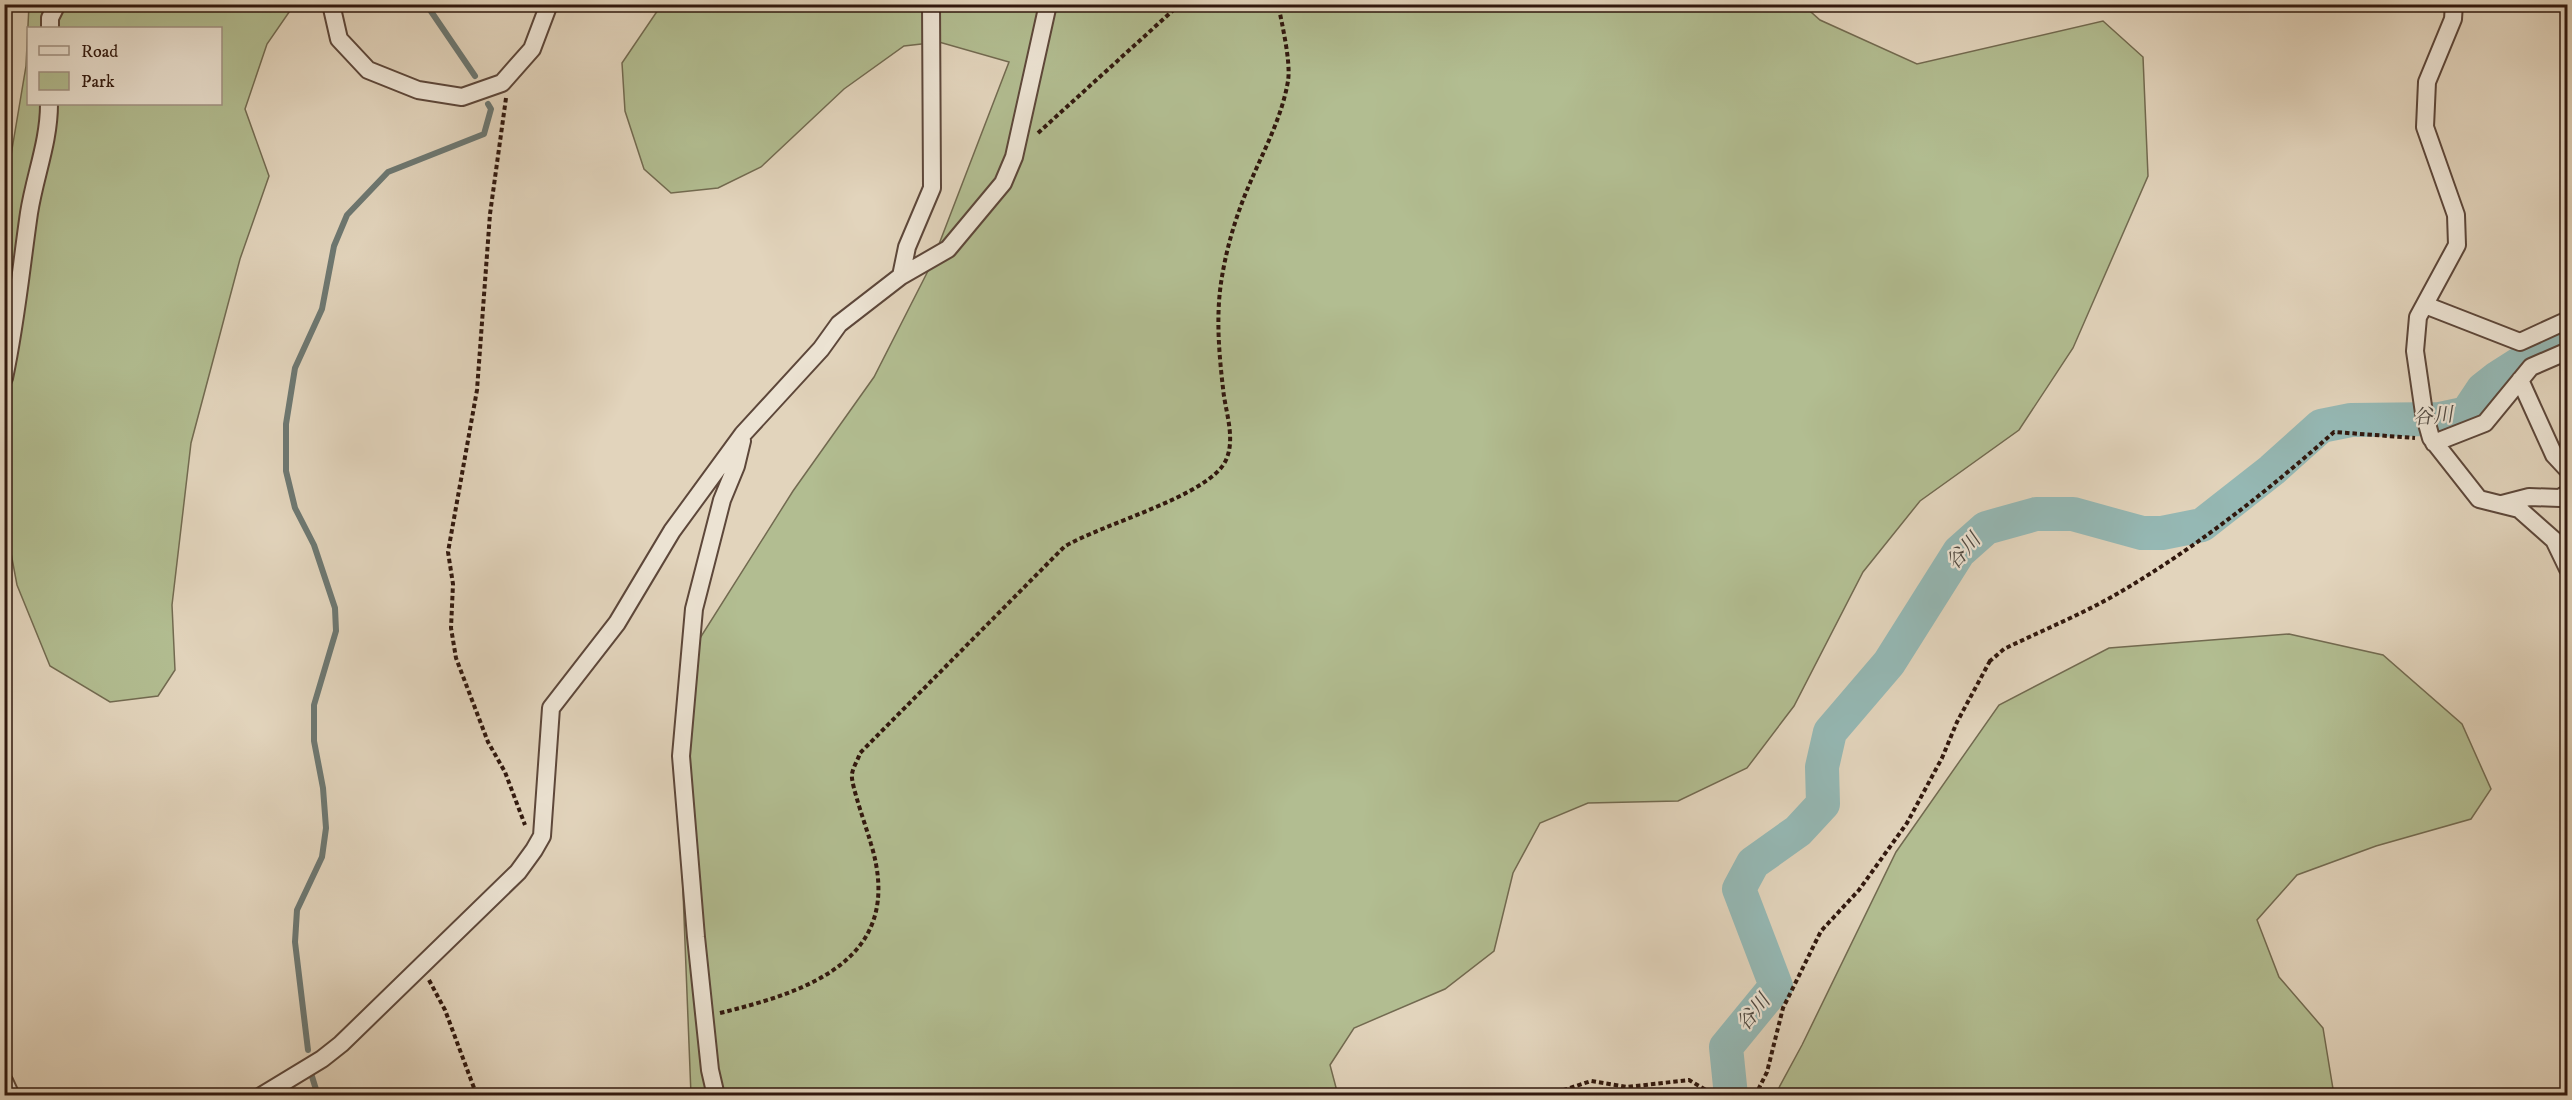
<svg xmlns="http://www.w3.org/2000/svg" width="2572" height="1100" viewBox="0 0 2572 1100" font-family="'IM FELL DW Pica','Noto Serif JP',serif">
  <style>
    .green { fill: #b2bd91; stroke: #726a50; stroke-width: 1.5; fill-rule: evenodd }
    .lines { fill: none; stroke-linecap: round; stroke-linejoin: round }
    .stream { stroke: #6d7872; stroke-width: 6 }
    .river { stroke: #95b8b4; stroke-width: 34 }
    .street-casing { stroke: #5d473a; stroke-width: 20 }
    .path { stroke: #31180e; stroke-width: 4; stroke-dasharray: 4.5 3; stroke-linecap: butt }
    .street { stroke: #ece3d3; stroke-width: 16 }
    .labels { text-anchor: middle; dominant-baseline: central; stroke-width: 4.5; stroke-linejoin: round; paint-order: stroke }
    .water-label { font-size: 20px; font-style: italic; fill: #4f4840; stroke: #ece3d3 }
  </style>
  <rect width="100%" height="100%" fill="#e2d4bc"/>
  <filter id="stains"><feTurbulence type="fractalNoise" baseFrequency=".00333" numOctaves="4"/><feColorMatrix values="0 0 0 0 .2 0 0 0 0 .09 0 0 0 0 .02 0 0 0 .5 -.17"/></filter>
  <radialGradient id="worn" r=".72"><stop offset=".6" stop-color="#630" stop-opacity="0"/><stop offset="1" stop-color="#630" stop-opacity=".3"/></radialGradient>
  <path class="green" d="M662,4H1802L1820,20L1917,64L2103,21L2143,57L2148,176L2073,348L2019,430L1920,501L1863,572L1794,706L1747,768L1678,801L1588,803L1540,823L1513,873L1494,951L1445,989L1354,1028L1330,1065L1338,1095H691L682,866L695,646L793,491L874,377L931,265L1009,62L939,42L904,46L844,89L761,167L718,188L671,193L644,169L625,111L622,63Z
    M29,5H294L267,44L245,109L269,176L240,259L191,443L172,605L175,670L158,696L110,702L50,666L17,585L4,516V197L26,66ZM28,28H220V104H28Z
    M2289,634L2383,655L2462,724L2491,789L2471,819L2376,846L2297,875L2257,920L2279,977L2323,1028L2334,1095H1775L1802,1045L1896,852L1999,705L2109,648Z"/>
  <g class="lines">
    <path class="stream" d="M426,4L475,76
      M308,1050L295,942L297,910L322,857L326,828L323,788L314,741V705L336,631L335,608L314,545L295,508L286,471V424L295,368L322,309L334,246L347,215L388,172L484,134L491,109L488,104
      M310,1070L318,1096"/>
    <path class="river" d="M1731,1096L1726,1047L1776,986L1739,889L1753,863L1798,831L1823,804L1822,767L1830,732L1889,663L1959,552L1986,528L2036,514H2073L2142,533H2162L2202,525L2272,470L2321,426L2351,420L2439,419L2467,413L2483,389L2497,378L2568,333"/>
    <g class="street-casing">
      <path id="street" d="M331,4L339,39L368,70L418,90L462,97L502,83L532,49L549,4
        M2454,4L2453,19L2427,82L2425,127L2456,215L2457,245L2418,317L2415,351L2424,413L2431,438L2479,499L2519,509L2554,540L2568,569
        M50,28V18L57,4
        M901,276L907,247L932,188L931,4
        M2425,305L2520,342L2568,320
        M4,378C16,323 21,268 29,213C35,175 49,142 49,104
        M2520,380L2554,455L2568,470
        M2434,443L2485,423L2531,367L2568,351
        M2502,504L2529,497L2560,498L2568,493
        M4,1081L11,1096
        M261,1096L322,1059L341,1044L518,872L534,850L542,836L551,708L617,623L672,531L743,434L821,349L839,324L901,276L948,249L1003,183L1014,157L1048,4
        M716,1096L710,1070L696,937L681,756L694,609L722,500L736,466L742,441"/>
    </g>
    <path class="path" d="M506,98L490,214L477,390L448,552L453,584L451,628L456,658L488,742L505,772L525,825
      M1038,133L1180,4
      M429,980L445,1010L477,1096
      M720,1013C811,991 906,958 871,844C868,832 850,783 852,774C853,767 858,760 860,753L1064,547C1101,524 1210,496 1226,460C1236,438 1225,411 1223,388C1219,354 1216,317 1221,283C1226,249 1236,215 1250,183C1264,150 1282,117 1288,81C1291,62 1282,24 1278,4
      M1558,1096L1564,1090L1591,1081L1627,1087L1689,1080L1716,1096
      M1755,1096L1767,1072L1783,1008L1821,931L1859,890L1907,823L1942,758L1957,722L1991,659L1990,661L2004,649C2043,630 2085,613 2122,591C2198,546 2269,490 2334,432L2415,438"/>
    <use href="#street" class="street"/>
  </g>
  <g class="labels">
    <g class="water-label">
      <text transform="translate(2433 417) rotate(-5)">谷川</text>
      <text transform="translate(1964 552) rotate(-49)">谷川</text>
      <text transform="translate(1754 1013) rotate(-51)">谷川</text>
    </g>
  </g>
  <rect width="2572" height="1100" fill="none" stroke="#e2d4bc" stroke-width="24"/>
  <rect x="6" y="6" width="2560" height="1088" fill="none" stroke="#31180e" stroke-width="3"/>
  <rect x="12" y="12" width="2548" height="1076" fill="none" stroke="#31180e" stroke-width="1.5"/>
  <rect x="27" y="27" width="195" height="78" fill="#ece3d3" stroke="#a19284" stroke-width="1.5"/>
  <rect x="39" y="46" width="30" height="9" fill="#ece3d3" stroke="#a19284" stroke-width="1.5"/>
  <text x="81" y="57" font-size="18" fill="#31180e">Road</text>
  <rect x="39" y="72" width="30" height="18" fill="#b2bd91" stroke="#a19284" stroke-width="1.5"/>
  <text x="81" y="87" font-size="18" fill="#31180e">Park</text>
  <rect width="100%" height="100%" filter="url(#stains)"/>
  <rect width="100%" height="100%" fill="url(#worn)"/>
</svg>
